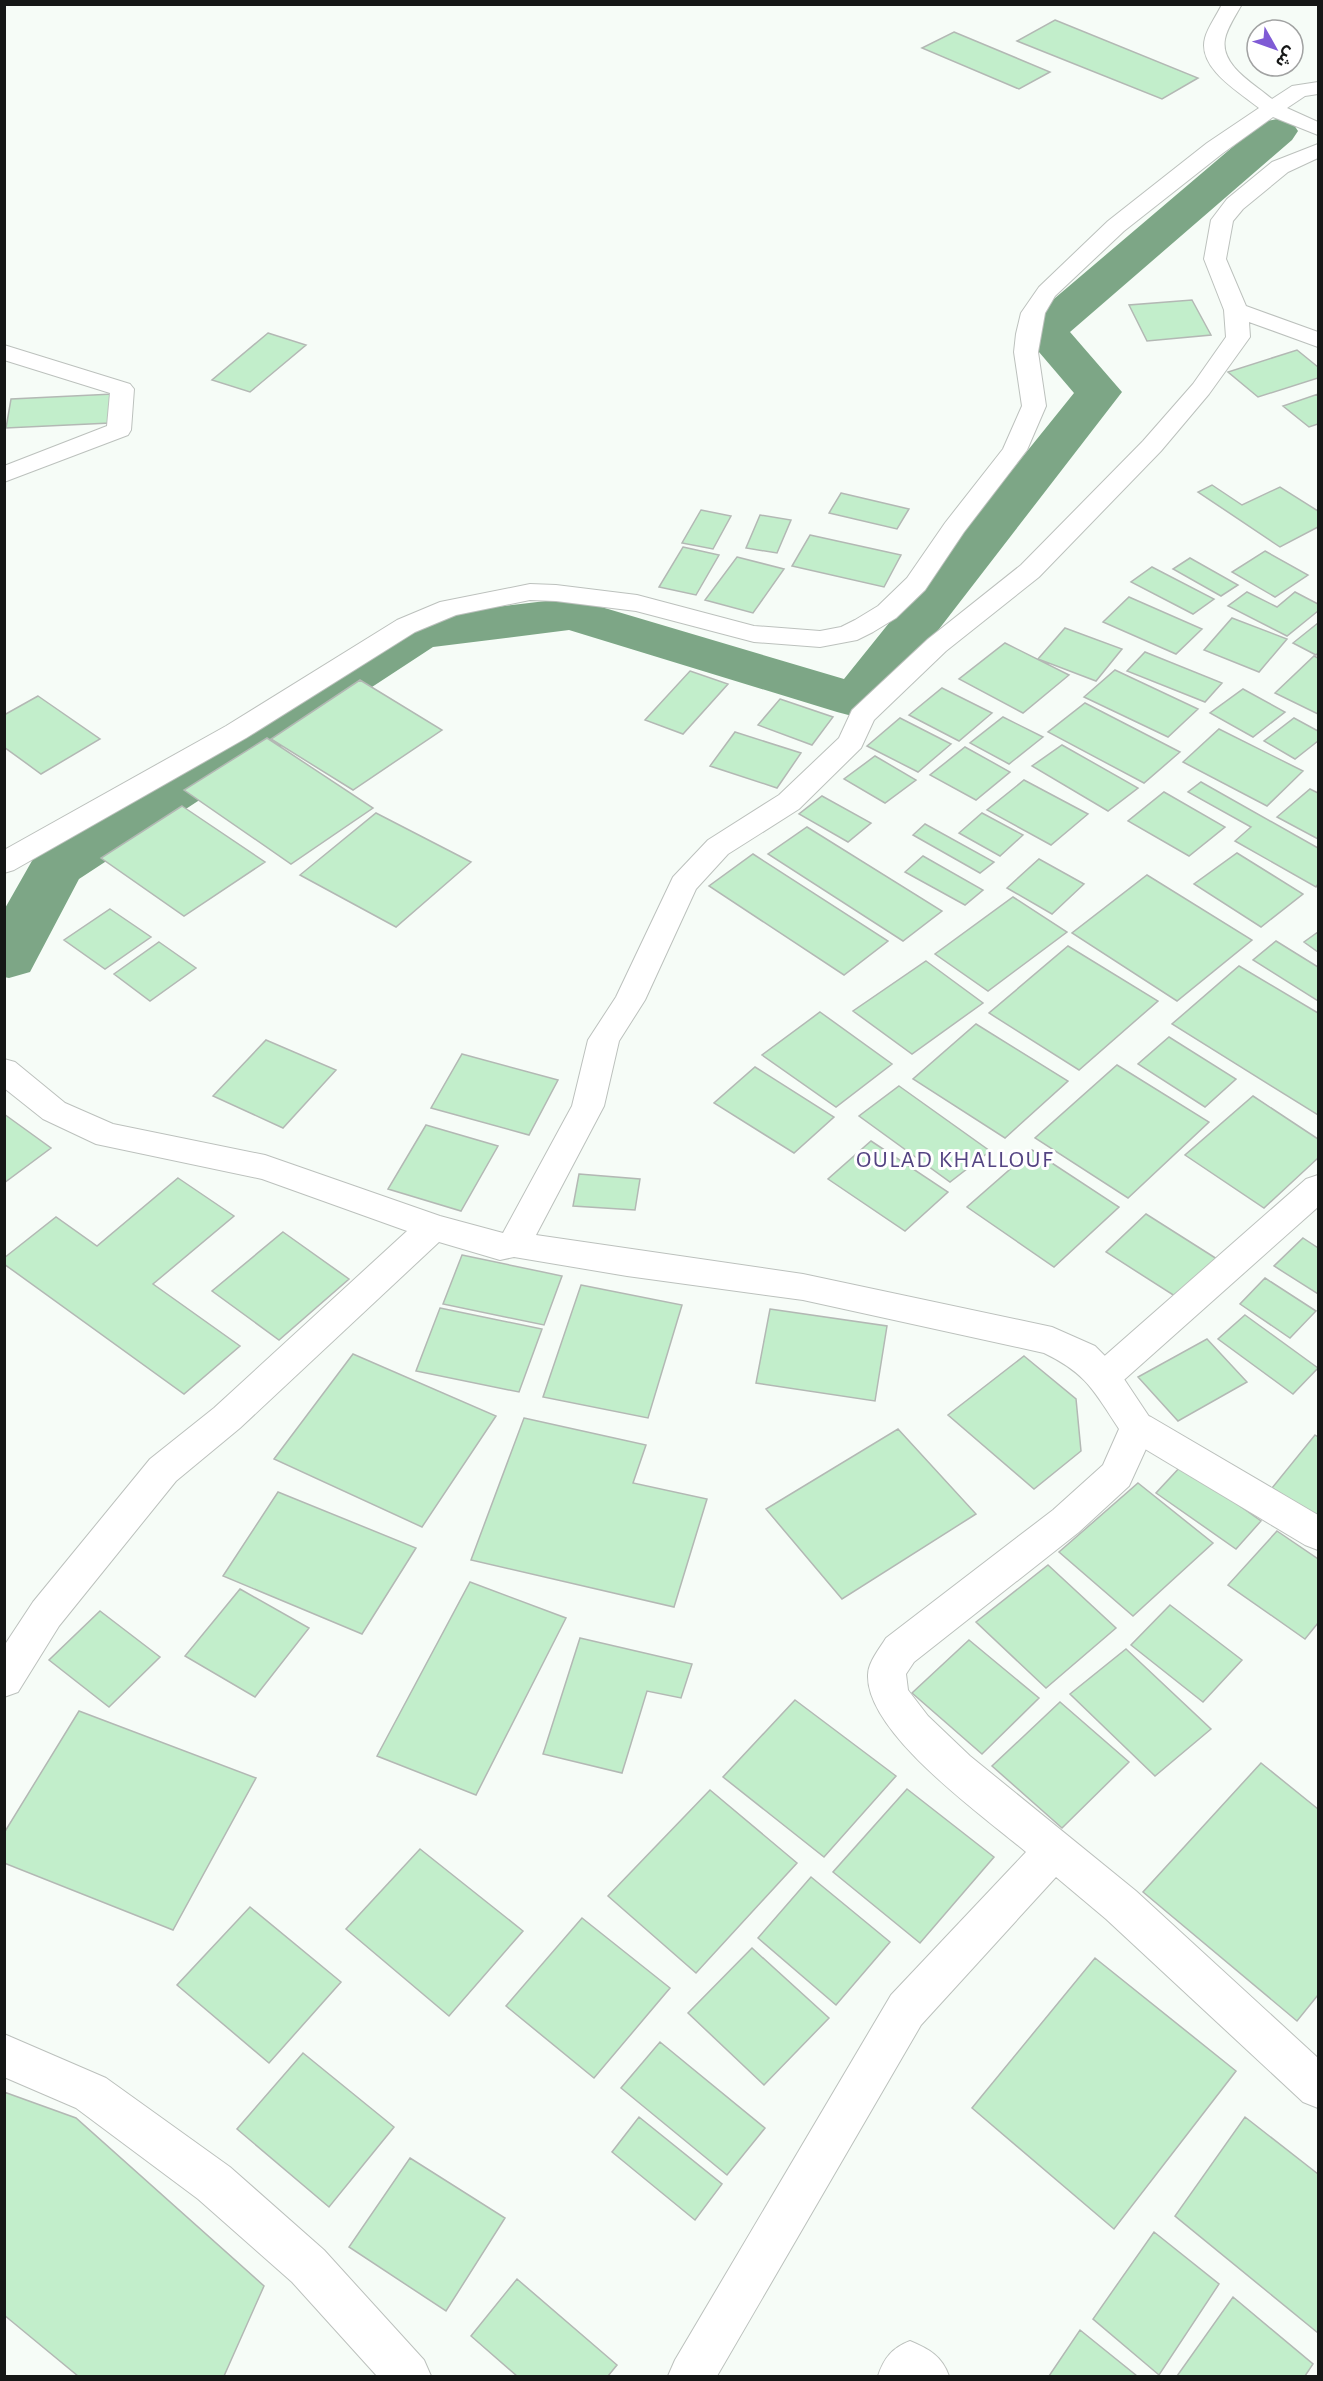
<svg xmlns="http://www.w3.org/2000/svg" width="1323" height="2381" viewBox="0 0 1323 2381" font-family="'Alegreya Sans','Noto Sans Arabic',sans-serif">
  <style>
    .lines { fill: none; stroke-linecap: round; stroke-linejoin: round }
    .canal { fill: #7da686; fill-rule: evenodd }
    .building { fill: #c2eecb; stroke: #b3b8b4; stroke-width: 1.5 }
    .lane-casing { stroke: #bcc1bd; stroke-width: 2 }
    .street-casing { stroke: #bcc1bd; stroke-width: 2 }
    .lane { fill: #fff; fill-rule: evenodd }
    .street { fill: #fff; fill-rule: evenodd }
    .labels { text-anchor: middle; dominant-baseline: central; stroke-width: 6; stroke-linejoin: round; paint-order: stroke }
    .quarter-label { font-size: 24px; letter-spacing: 1.5px; fill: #544482; stroke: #fff }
  </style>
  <rect width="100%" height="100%" fill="#f6fcf7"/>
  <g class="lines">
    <path class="canal" d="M1277,119L1292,122L1298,131L1292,140L1070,332L1122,392L875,712L856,717L837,712L569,630L433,647L79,879L30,972L9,978L4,977V910L37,852L401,621L419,616L571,598L844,679L1074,393L1021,331L1028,321L1262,122Z"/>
  </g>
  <path class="building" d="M1055,20L1198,78L1162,99L1017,41Z
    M954,32L1050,72L1019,89L922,48Z
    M1192,300L1211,335L1147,341L1129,305Z
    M268,333L306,345L250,392L212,380Z
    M1297,350L1318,367V378L1258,397L1228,372Z
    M113,394L110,423L6,428L11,399Z
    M1318,394V424L1309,427L1283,406Z
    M1212,485L1242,505L1280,487L1318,511V527L1280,547L1198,492Z
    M841,493L909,509L897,529L829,513Z
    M701,510L731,516L713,549L682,543Z
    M760,515L791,520L777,553L746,548Z
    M810,535L901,555L884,587L792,566Z
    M683,547L719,555L696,595L659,587Z
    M1265,551L1308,575L1275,597L1232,572Z
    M737,557L784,569L753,613L705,600Z
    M1190,558L1238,585L1221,596L1173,569Z
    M1152,567L1214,599L1193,614L1131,582Z
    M1247,592L1277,607L1295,592L1318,604V611L1287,636L1228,606Z
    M1129,597L1202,629L1176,654L1103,622Z
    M1232,618L1287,639L1259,672L1204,650Z
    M1318,623V653L1316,655L1293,643Z
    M1065,628L1122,649L1096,681L1038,659Z
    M1005,643L1069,675L1023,713L959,679Z
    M1145,652L1222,683L1205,702L1127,671Z
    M1314,656L1318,658V714L1275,693Z
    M1115,670L1198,709L1168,737L1084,697Z
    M690,671L728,684L683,734L645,720Z
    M360,680L442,730L353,790L271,739Z
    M942,688L992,713L959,741L909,715Z
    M1243,689L1285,712L1253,737L1210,713Z
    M38,696L100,739L41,774L4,747V715Z
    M780,699L833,717L812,745L758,725Z
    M1085,703L1180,752L1144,783L1048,732Z
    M1003,717L1043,737L1009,764L970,743Z
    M900,718L951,744L918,772L867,746Z
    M1294,718L1318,731V741L1295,759L1264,741Z
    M1219,729L1303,771L1267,806L1183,762Z
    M735,732L801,753L777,788L710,766Z
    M267,738L373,808L291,864L184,790Z
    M1062,745L1138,788L1108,811L1032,766Z
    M965,747L1010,772L976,800L930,775Z
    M875,756L916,780L885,803L844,779Z
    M1024,780L1088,814L1051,845L987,810Z
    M1201,782L1318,848V884L1316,887L1235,841L1251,827L1188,792Z
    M1310,789L1318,793V839L1277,817Z
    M1164,792L1225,827L1189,856L1128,821Z
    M822,796L871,823L848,842L799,814Z
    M182,806L265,862L184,916L101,858Z
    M376,813L471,862L396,927L300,875Z
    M982,813L1023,835L1000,856L959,833Z
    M925,824L994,862L980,873L913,835Z
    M807,827L942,911L903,941L768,854Z
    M1237,853L1303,894L1261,927L1194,884Z
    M753,854L888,941L844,975L709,886Z
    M923,856L983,890L965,905L905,872Z
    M1039,859L1084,884L1052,914L1007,888Z
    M1147,875L1252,940L1177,1001L1072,933Z
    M1013,897L1067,932L988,991L935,954Z
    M110,909L151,937L105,969L64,940Z
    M1318,932V952L1304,942Z
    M1276,941L1318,967V1001L1253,960Z
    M159,942L196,968L150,1001L114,974Z
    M1068,946L1158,1001L1079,1070L989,1013Z
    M926,961L983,1003L912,1054L853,1011Z
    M1239,966L1318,1013V1115L1172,1024Z
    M820,1012L892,1064L836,1107L762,1055Z
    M976,1024L1068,1081L1005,1138L913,1079Z
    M1169,1037L1236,1079L1205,1107L1138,1064Z
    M266,1040L336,1070L283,1128L213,1096Z
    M462,1054L558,1080L529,1135L431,1108Z
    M1117,1065L1209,1122L1128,1198L1035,1138Z
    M755,1067L834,1117L794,1153L714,1103Z
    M899,1086L990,1151L950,1182L859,1116Z
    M1253,1096L1318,1139V1158L1264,1208L1185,1155Z
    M4,1114L51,1148L4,1183Z
    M426,1125L498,1146L461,1211L388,1189Z
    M871,1141L948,1192L905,1231L828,1179Z
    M1032,1150L1119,1207L1054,1267L967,1207Z
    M579,1174L640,1179L635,1210L573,1206Z
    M178,1178L234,1216L153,1284L240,1346L184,1394L4,1264V1258L56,1217L97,1246Z
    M1146,1214L1217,1259L1178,1298L1106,1252Z
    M283,1232L349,1279L279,1340L212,1291Z
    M1303,1238L1318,1248V1294L1274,1266Z
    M462,1255L562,1276L544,1325L443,1304Z
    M1265,1278L1316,1311L1290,1338L1240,1304Z
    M581,1285L682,1305L648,1418L543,1397Z
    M440,1308L542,1329L519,1392L416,1371Z
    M770,1309L887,1326L875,1401L756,1383Z
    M1245,1315L1318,1368L1293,1394L1218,1339Z
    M1207,1339L1247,1382L1178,1421L1138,1377Z
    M353,1354L496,1416L422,1527L274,1459Z
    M1024,1356L1076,1399L1081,1451L1034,1489L948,1415Z
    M524,1418L646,1445L633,1483L707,1499L674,1607L471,1560Z
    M898,1429L976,1514L842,1599L766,1509Z
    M1315,1435L1318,1437V1517L1272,1488Z
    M1182,1465L1261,1521L1236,1549L1156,1493Z
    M1138,1483L1213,1543L1133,1616L1059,1552Z
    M278,1492L416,1548L362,1634L223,1576Z
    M1277,1531L1318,1559V1623L1305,1639L1228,1585Z
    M1048,1565L1116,1628L1046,1688L976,1622Z
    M470,1582L566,1618L476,1795L377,1756Z
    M240,1589L309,1628L255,1697L185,1656Z
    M1170,1605L1242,1660L1203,1702L1131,1645Z
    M100,1611L160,1657L109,1707L49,1660Z
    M580,1638L692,1664L681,1698L647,1691L622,1773L543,1754Z
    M969,1640L1039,1698L982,1754L912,1693Z
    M1126,1649L1211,1729L1155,1776L1070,1694Z
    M795,1700L896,1776L824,1857L723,1777Z
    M1060,1702L1129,1762L1062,1828L992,1766Z
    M79,1711L256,1778L173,1930L4,1863V1833Z
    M1261,1763L1318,1809V1995L1297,2021L1143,1892Z
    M907,1789L994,1857L920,1943L833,1872Z
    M710,1790L797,1863L696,1973L608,1896Z
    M420,1849L523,1931L449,2016L346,1929Z
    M811,1877L890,1942L836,2005L758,1938Z
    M250,1907L341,1982L269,2063L177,1985Z
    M582,1918L670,1988L594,2078L506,2006Z
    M752,1948L829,2018L764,2085L688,2013Z
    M1095,1958L1236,2071L1114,2229L972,2108Z
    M660,2042L765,2128L727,2175L621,2088Z
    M303,2053L394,2127L329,2207L237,2129Z
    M4,2092L76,2118L264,2286L224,2376H78L4,2315Z
    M639,2117L722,2184L695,2220L612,2152Z
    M1245,2117L1318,2174V2333L1175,2216Z
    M410,2158L505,2218L446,2311L349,2247Z
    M1154,2232L1219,2284L1159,2375L1093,2319Z
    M517,2279L617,2365L608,2376H517L471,2336Z
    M1233,2297L1313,2364L1305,2376H1177Z
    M1080,2330L1137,2376H1049Z"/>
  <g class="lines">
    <g class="lane-casing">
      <path id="lane" d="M4,345L130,384L134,389L131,430L128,435L4,482V466L107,426L110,393L4,360Z
        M1318,1175V1207L1116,1387L1104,1391L1092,1387L1086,1377L1092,1367L1306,1179Z
        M1138,1412L1151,1417L1318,1515V1550L1305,1545L1125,1437L1120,1427L1125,1417Z"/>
    </g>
    <g class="street-casing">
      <path id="street" d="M1222,4H1242C1236,15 1227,28 1225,39C1220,66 1255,84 1272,99L1292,86L1318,82V94L1305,96L1287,108L1318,122V135L1273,117L1223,153L1124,231L1055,296L1045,313L1038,352L1046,406L1027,450L964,532L925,590L896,618L873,632L857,640L820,647L754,642L636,611L556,601L530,600L456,615L415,632L246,738L14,870L4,873V850L226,726L397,620L440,602L530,584L556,585L637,595L754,626L820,631L841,627L855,620L878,606L907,578L945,523L1003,449L1022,406L1014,352L1016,334L1021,313L1039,287L1108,221L1207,143L1259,108C1239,92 1197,68 1205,38C1208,27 1217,15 1222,4Z
        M1318,144V158L1288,172L1243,209L1233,221L1226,259L1246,306L1318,332V347L1249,322L1250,337L1209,394L1161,451L1039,577L946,651L874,720L861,748L799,809L728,854L696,889L645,1000L619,1041L604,1106L536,1235L803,1274L1052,1327L1095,1346L1116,1367L1156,1427L1129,1486L1079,1532L914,1662L906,1674L908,1690L928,1716L970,1756L1136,1891L1318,2058V2108L1303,2102L1106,1919L1056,1877L921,2025L717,2376H668L675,2360L891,1995L1026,1852C982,1815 866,1733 868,1675C868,1662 880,1648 886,1638L1053,1510L1103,1465L1119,1429C1094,1391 1086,1373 1044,1353L803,1300L627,1276L514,1257L500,1260L439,1242L240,1428L176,1481L59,1626L18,1692L4,1697V1646L33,1602L150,1459L214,1408L407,1231L262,1179L96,1144L43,1119L4,1088V1059L15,1062L65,1103L113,1124L265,1155L440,1216L503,1233L572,1106L588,1040L616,997L673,877L708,840L779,795L839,738L852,710L928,639L1021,565L1143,441L1193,384L1226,337L1224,310L1204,259L1211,220L1227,199L1272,162Z
        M4,2034L106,2078L230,2167L324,2250L424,2360L431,2376H377L292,2282L198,2199L76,2108L4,2077Z
        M910,2341C929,2349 942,2356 949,2376H878C884,2358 892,2348 910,2341Z"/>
    </g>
    <use href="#lane" class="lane"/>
    <use href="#street" class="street"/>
  </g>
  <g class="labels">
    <g class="quarter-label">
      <text x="955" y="1160">OULAD KHALLOUF</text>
    </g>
  </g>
  <rect width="1323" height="2381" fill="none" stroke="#151716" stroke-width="12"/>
  <g transform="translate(1275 48) rotate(130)"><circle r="28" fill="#ffffff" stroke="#a1a2a2" stroke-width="1.5"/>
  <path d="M0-4.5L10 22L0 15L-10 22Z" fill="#7f5bd5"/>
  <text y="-9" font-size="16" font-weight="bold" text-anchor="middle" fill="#151716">ش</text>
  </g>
</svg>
